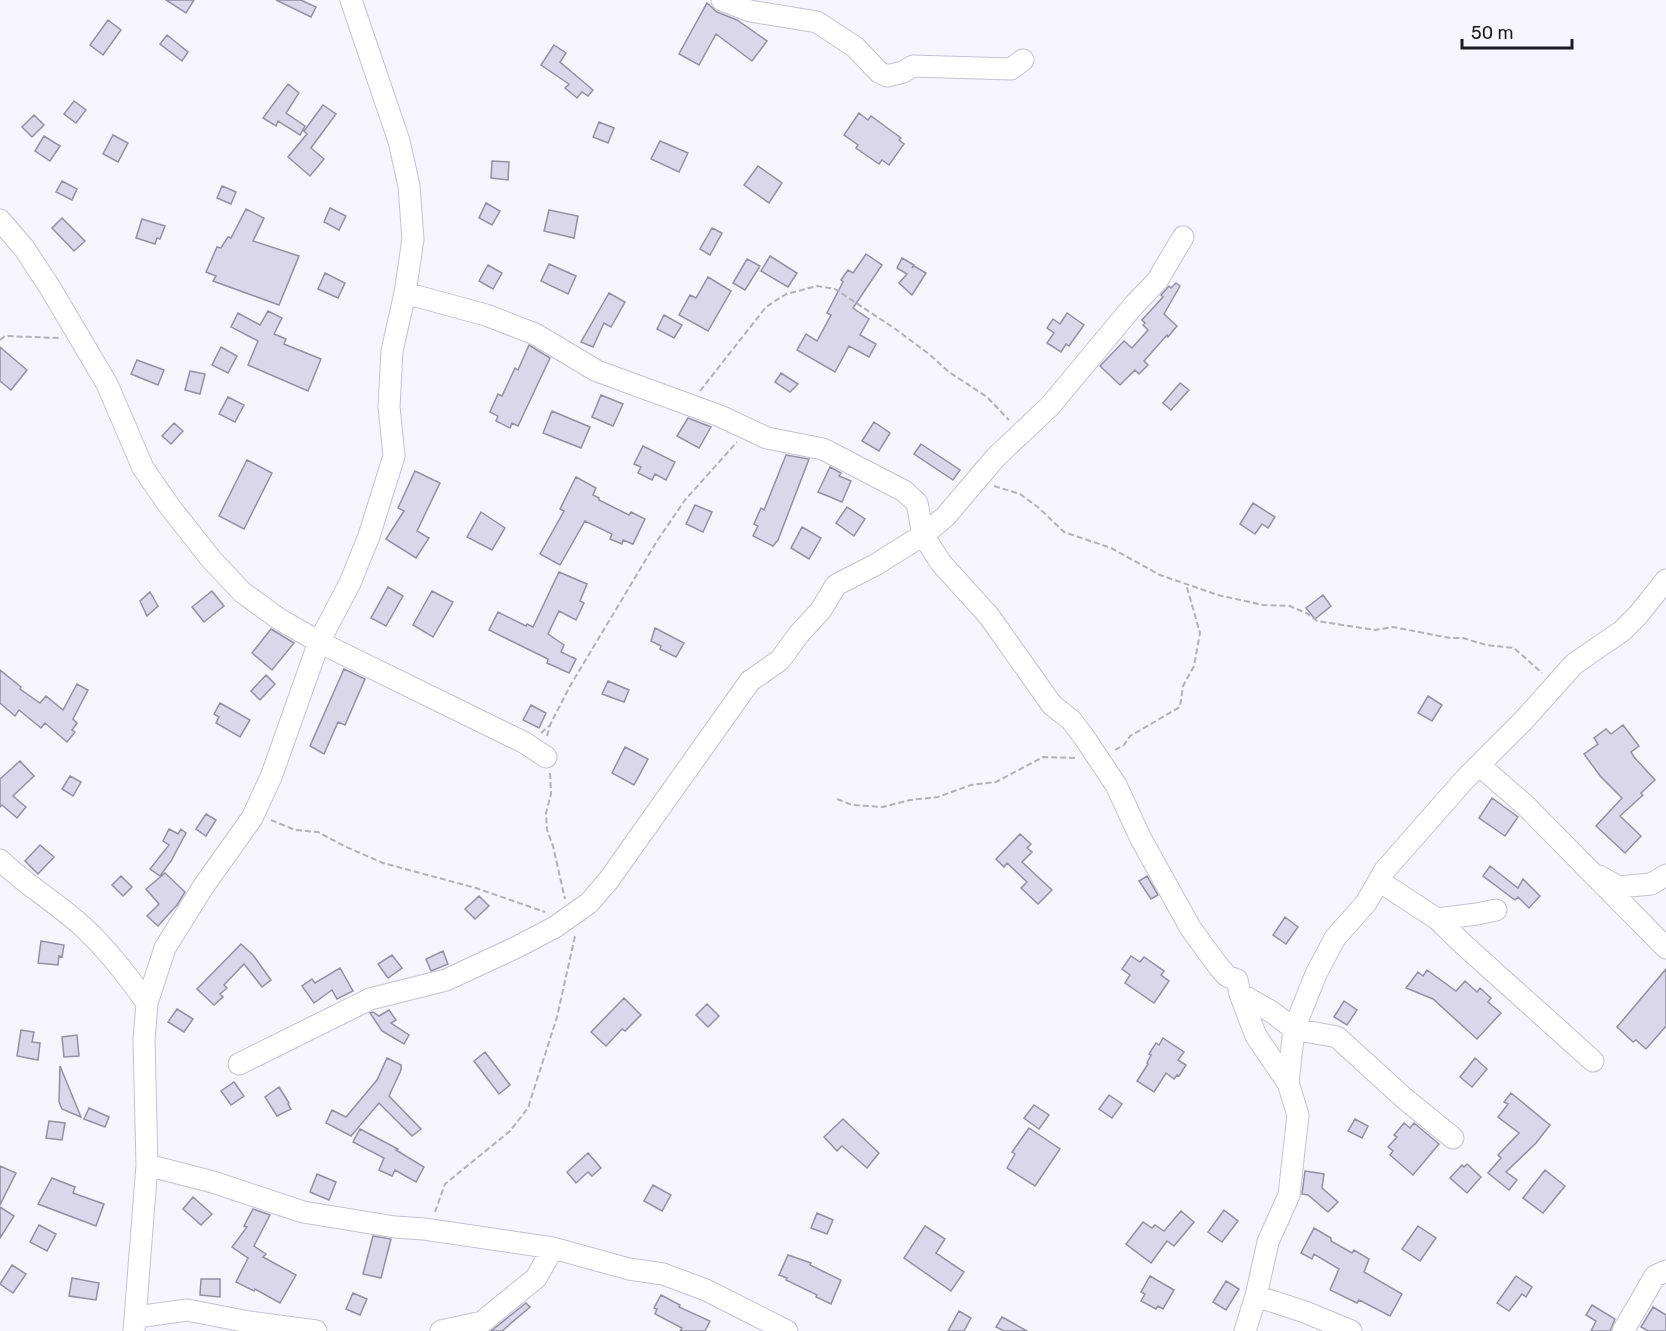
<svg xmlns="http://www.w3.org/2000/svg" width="1666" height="1331" viewBox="0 0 1666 1331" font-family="Rubik,sans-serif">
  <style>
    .building { fill: #dbd7eb; stroke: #9490a3; stroke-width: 1.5 }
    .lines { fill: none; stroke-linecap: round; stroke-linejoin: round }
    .minor-casing { stroke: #c4c1d4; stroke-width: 23 }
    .path { stroke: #b2b1b9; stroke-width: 2; stroke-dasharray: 6 3; stroke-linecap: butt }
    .minor { stroke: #fff; stroke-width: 21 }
  </style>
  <rect width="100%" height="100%" fill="#f6f5fd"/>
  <path class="building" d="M166,0H194L186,13Z
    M276,0H301L316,7L311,17Z
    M707,3L717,12L737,20L767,41L752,61L716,34L699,65L679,54Z
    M108,20L121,30L103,55L90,45Z
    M167,35L188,52L182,61L160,44Z
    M554,45L566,53L560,62L593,90L588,96L582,92L577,98L565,88L569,84L541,65Z
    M288,84L299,93L286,113L305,126L300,135L278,121L276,126L263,118Z
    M74,101L86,110L76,123L64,114Z
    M323,105L336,114L311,148L324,159L310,176L288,157L307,134L304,131Z
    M859,113L868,120L871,116L901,138L899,140L904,144L889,165L882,160L879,164L856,148L858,145L844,135Z
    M34,115L44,125L32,137L22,127Z
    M599,122L614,128L608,143L593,137Z
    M113,135L128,143L118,162L103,154Z
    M44,136L60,146L50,161L35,151Z
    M660,141L688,153L679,172L651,159Z
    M492,161L509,162L508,180L491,178Z
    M758,166L782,183L769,203L744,185Z
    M62,181L77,189L72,200L56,192Z
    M222,186L236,192L231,204L217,198Z
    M486,203L500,211L492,225L479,218Z
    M330,208L346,216L339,230L324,222Z
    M246,209L264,218L253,241L299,256L279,305L213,281L216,276L206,272L217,247L221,248L228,237L231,238Z
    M549,210L578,216L574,238L544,231Z
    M62,218L85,241L74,251L52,228Z
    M142,219L165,226L160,239L157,238L155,244L136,238Z
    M712,228L722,233L710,255L700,249Z
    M866,254L882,265L853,308L869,319L860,335L876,344L869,357L849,346L835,372L797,350L806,334L817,341L831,315L827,313L843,282L841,280L848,270L853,273Z
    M770,256L797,273L788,287L761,271Z
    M902,258L914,265L912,268L914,266L926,273L912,295L899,283L907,274L897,268Z
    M747,259L760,266L745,290L733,283Z
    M549,264L576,276L568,294L541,281Z
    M488,265L502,273L493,289L479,281Z
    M325,273L345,283L338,298L318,289Z
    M708,277L731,291L708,331L679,315L690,295L696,298Z
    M1176,283L1180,286L1164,314L1177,326L1168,337L1167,335L1144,361L1148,365L1139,374L1135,370L1120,385L1100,366L1124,341L1132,348L1148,330L1143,325L1145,323L1142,320L1163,297L1161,295L1169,286L1171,288Z
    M609,293L625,302L611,327L604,323L593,347L581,342Z
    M268,311L282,318L274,334L286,339L284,344L321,359L308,391L248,365L258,341L231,327L238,313L260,325Z
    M1067,313L1084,325L1069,346L1066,344L1061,352L1047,343L1054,333L1047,328L1053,319L1060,324Z
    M664,315L682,325L674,338L657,329Z
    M529,345L550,358L518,426L512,423L510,428L496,421L498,416L490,412L498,394L502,396L515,368L518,370Z
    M0,347L27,370L11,390L0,381Z
    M221,347L237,356L228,373L212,365Z
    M137,360L164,370L158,385L131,374Z
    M190,371L205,374L200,394L185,390Z
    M781,373L798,384L790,392L775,382Z
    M1180,383L1189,390L1171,410L1163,403Z
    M601,395L623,404L613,426L592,417Z
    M228,397L244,405L235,422L219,414Z
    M552,411L590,427L581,448L543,433Z
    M688,418L711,427L699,448L677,436Z
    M874,422L890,433L879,451L862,441Z
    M174,423L183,431L171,444L162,436Z
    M921,444L960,470L953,480L914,454Z
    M643,446L675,462L666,480L655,474L652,480L638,473L641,467L634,464Z
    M786,455L809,459L778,540L773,546L753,536L758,526L754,524L761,508L764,510Z
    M247,460L272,473L244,529L219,516Z
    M830,467L841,473L839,476L851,481L842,502L818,492Z
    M415,471L440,483L417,531L429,538L416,558L386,539L404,511L398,508Z
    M576,477L596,488L593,495L599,498V500L629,515L631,512L645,519L633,544L623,540L622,544L610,539L612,534L585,521L560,565L540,554L564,511L560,509Z
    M1253,503L1275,517L1268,528L1262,524L1255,534L1240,524Z
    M695,505L712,512L703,532L686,524Z
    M847,507L865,519L854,536L836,523Z
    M481,512L505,528L492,550L467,537Z
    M802,527L821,538L809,559L791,548Z
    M559,572L587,584L580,601L584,603L576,620L559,611L548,634L564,645L561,652L576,659L569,673L547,663L548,659L489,630L498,612L526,626L527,624L533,627Z
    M388,587L403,596L386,626L371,618Z
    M212,591L224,606L204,622L192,607Z
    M432,591L453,602L433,637L413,625Z
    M150,592L158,606L147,616L140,601Z
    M1323,595L1331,606L1315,619L1306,608Z
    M655,628L684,643L676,657L660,649L661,646L651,641Z
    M271,629L294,643L272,670L252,653Z
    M344,669L365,679L345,725L338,722L324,754L310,746Z
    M0,670L21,687L20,689L40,703L46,696L63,710L77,684L88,690L73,719L77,723L72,730L75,732L67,742L45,723L41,728L19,710L15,716L0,703Z
    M266,675L275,684L260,700L251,691Z
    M608,681L629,690L624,702L602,694Z
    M1428,696L1442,705L1432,721L1418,713Z
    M220,703L250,720L240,737L216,723L219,717L214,714Z
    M531,705L546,713L539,728L523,720Z
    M1623,725L1639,746L1631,752L1634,757L1655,780L1641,793L1643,795L1620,816L1641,836L1625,853L1596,826L1622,798L1601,777L1584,754L1598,744L1594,738L1606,729L1611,734Z
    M625,747L648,759L634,785L612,773Z
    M20,761L34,776L13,796L26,807L17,818L2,805L0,807V779Z
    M70,776L81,782L73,796L62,789Z
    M1492,798L1518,817L1505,836L1479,818Z
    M206,814L216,820L206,836L196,829Z
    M169,829L178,834L181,829L186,833L171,861L160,876L150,869L169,845L163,841Z
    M1020,834L1031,844L1027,848L1032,852L1022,862L1052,890L1038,904L1021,888L1027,882L1007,863L1004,867L996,859Z
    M40,845L54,857L38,874L25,861Z
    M1490,866L1518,888L1523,879L1540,896L1529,908L1518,897L1515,900L1483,876Z
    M165,873L185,892L177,905L158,926L147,916L159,904L146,889Z
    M121,876L132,887L123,896L112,885Z
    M1147,876L1158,895L1151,899L1139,881Z
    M479,896L489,906L475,919L465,909Z
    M1285,917L1298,927L1286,944L1273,935Z
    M41,941L64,945L62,957L59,956L58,965L38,963Z
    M241,944L253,955L271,980L262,987L244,964L224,985L227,988L220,994L223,997L214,1005L197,989Z
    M443,951L448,964L431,971L426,959Z
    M392,955L402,968L388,978L378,964Z
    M1131,956L1140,962L1144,957L1164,971L1161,975L1169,981L1154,1003L1125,983L1130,975L1122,969Z
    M340,968L353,991L337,999L332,990L314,1003L302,986L312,979L315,983Z
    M1666,969V1026L1646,1049L1636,1040L1633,1042L1617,1027Z
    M1427,970L1456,991L1465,981L1477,992L1480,988L1491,998L1488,1002L1501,1013L1477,1039L1433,999L1406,988L1418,972L1423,976Z
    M624,998L641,1015L625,1031L622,1029L606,1046L591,1032Z
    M1344,1001L1357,1010L1347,1025L1334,1017Z
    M707,1004L719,1016L708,1027L696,1015Z
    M177,1009L193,1019L184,1032L168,1022Z
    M389,1010L396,1020L391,1023L409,1035L404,1044L382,1031L370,1013L373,1012L379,1016Z
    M21,1030L34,1032L32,1042L40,1043L38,1060L17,1056Z
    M77,1035L79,1056L64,1057L62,1037Z
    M1163,1038L1184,1052L1178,1060L1186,1065L1179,1076L1177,1075L1174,1079L1166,1073L1154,1092L1137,1081L1148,1064L1147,1063L1151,1055L1149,1054L1156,1043L1159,1045Z
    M485,1052L510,1085L499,1094L474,1061Z
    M387,1058L401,1065V1070L389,1096L421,1129L412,1136L379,1103L351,1136L326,1123L332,1110L346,1117L377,1080Z
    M1475,1058L1487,1069L1472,1087L1460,1077Z
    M60,1066L81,1117L62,1109L59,1102Z
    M234,1082L244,1096L231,1105L221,1091Z
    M279,1087L289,1103L288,1104L291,1109L277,1116L265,1097Z
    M1511,1093L1550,1125L1536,1143L1506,1172L1517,1180L1509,1190L1488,1173L1501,1158L1498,1155L1519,1133L1498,1117L1508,1104L1504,1102Z
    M1109,1095L1122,1104L1112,1118L1099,1109Z
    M1034,1105L1049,1115L1039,1129L1024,1118Z
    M89,1108L109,1117L105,1127L84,1119Z
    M843,1119L879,1153L867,1168L842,1146L837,1151L824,1137Z
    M1355,1119L1368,1126L1362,1138L1348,1131Z
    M49,1121L65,1123L62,1140L46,1138Z
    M1404,1123L1410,1128L1414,1123L1439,1144L1413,1175L1390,1155L1393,1151L1388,1147L1397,1137L1394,1135Z
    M1029,1128L1060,1149L1035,1186L1007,1168L1015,1154L1012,1152Z
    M360,1129L398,1149L396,1150L424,1167L416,1182L395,1170L392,1176L379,1170L384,1158L353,1142Z
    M588,1153L601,1168L592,1176L588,1172L576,1183L567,1172Z
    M1467,1164L1481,1177L1467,1193L1450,1178L1462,1165L1464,1167Z
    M0,1166L16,1173L0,1205Z
    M1545,1170L1565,1186L1543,1213L1523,1198Z
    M1305,1171L1324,1174L1322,1188L1338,1202L1328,1212L1308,1195L1302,1194Z
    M317,1174L336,1182L329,1200L310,1192Z
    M52,1178L75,1187L73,1193L104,1204L96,1226L38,1204Z
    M653,1185L671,1195L662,1211L644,1201Z
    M193,1197L212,1214L201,1225L183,1209Z
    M0,1207L14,1216L0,1238Z
    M253,1209L270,1215L254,1246L266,1254L263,1257L296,1275L280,1303L255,1289L254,1291L236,1282L248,1258L232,1247L247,1227L244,1226Z
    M1224,1210L1238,1221L1222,1242L1208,1232Z
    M1181,1211L1194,1222L1174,1246L1167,1241L1151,1263L1126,1244L1143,1222L1152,1228L1155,1225L1164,1231Z
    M817,1213L833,1220L827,1234L811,1228Z
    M39,1225L56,1234L47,1251L30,1242Z
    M925,1226L945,1239L936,1253L964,1272L951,1291L904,1258Z
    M1418,1226L1436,1238L1420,1261L1402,1249Z
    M1314,1228L1331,1238V1241L1352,1253L1354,1250L1369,1259L1364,1272L1402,1294L1390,1316L1359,1300L1357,1303L1330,1290L1339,1269L1314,1254L1312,1259L1301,1253Z
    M373,1236L391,1239L381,1278L363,1274Z
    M788,1255L811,1263L810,1265L841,1280L831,1304L816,1297L817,1295L786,1280L787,1278L779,1275Z
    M12,1265L26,1274L13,1293L0,1284Z
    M1150,1276L1174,1290L1163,1309L1158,1306L1156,1309L1141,1301L1145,1294L1141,1292Z
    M1516,1276L1532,1287L1526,1297L1522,1294L1509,1311L1497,1303Z
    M72,1278L99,1283L96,1300L69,1296Z
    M201,1279H220V1297L200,1295Z
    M1226,1281L1239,1289L1226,1310L1213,1302Z
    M353,1293L367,1299L360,1315L346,1309Z
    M661,1295L680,1305L679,1307L710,1321L705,1331H680L682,1328L655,1314L657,1309L654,1308Z
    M526,1303L530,1307L502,1331H491Z
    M1592,1305L1615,1319L1610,1331H1591L1596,1321L1586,1315Z
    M1653,1307L1666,1315V1331H1648L1641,1327Z
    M959,1311L971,1318L964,1331H948Z
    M1002,1317L1027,1331H1004L996,1327Z"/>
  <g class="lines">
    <g class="minor-casing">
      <path id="minor" d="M722,0L750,11L817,22L855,47L879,72L887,76L903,72L913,66L1011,69L1023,60
        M0,220L24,248L49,286L107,384L143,468L170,507L211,559L242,592L279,619L319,642L525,743L546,757
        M405,293L486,315L535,334L597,371L720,416L767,438L823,449L904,491L917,503L923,535L941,563L989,616L1052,705L1071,720L1084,737L1116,785L1141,839L1191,929L1219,967L1227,976L1237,980L1240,994L1272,1012L1294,1029L1337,1037L1404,1098L1453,1138
        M1479,765L1525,805L1666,948
        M0,860C25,884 55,902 81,925C108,950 126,974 147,1003
        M1599,876L1619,887L1651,884L1666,875
        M1379,881L1437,919L1477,914L1496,910
        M1437,919L1464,945L1593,1061
        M1240,994L1256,1036L1288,1083
        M239,1064L370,999L446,980L517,947L555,927L589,903L608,881L750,681L780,660L799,634L821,610L836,585L875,565L923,535L945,517L996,457L1050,406L1134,305L1157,281L1183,237
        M147,1165L213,1182L303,1212L395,1227L424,1229L553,1248L629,1269L663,1274L706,1290L787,1331
        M1256,1296L1305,1312L1351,1331
        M137,1317L187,1310L249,1322L316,1331
        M134,1331L147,1165L144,1040L147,1003L165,948L203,887L252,818L271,777L319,642L350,583L369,536L394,456L389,407L391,368L392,351L405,293L413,239L409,186L399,141L351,0
        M441,1331L482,1322L536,1278L553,1248
        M1245,1331L1256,1296L1268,1242L1289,1195L1298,1115L1288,1083L1294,1029L1316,974L1335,938L1366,903L1385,870L1466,778L1523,721L1574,664L1622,631L1638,615L1666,580
        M1623,1331L1655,1276L1666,1271"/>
    </g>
    <path class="path" d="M0,340L5,336L59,338
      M700,391L766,307L786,294L817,286L835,289L894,328L929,354L949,372L987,397L1009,420
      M994,486L1020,494L1039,508L1064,532L1111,548L1160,575L1218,595L1263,605L1290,606L1308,614L1317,621L1375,630L1393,627L1450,638H1463L1486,645L1514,648L1542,673
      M541,733L550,725
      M547,736L550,725L570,686L657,541L685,500L737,442
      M1115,750L1124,745L1130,736L1180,707L1183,686L1194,666L1200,633L1186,584
      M550,773L551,794L546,813L547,830L553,846L565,899
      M837,799L852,805L883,807L910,800L938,797L971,785L996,782L1043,757L1075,758
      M271,820L295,830L318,832L344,846L383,863L476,888L545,912
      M435,1212L445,1184L510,1131L528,1108L557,1017L575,936"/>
    <use href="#minor" class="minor"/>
  </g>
  <path d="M1462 39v9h110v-9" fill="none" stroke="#1c1a22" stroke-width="3"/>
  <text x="1471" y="39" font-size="18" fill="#1c1a22" stroke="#f6f5fd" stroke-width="4.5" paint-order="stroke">50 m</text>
</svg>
